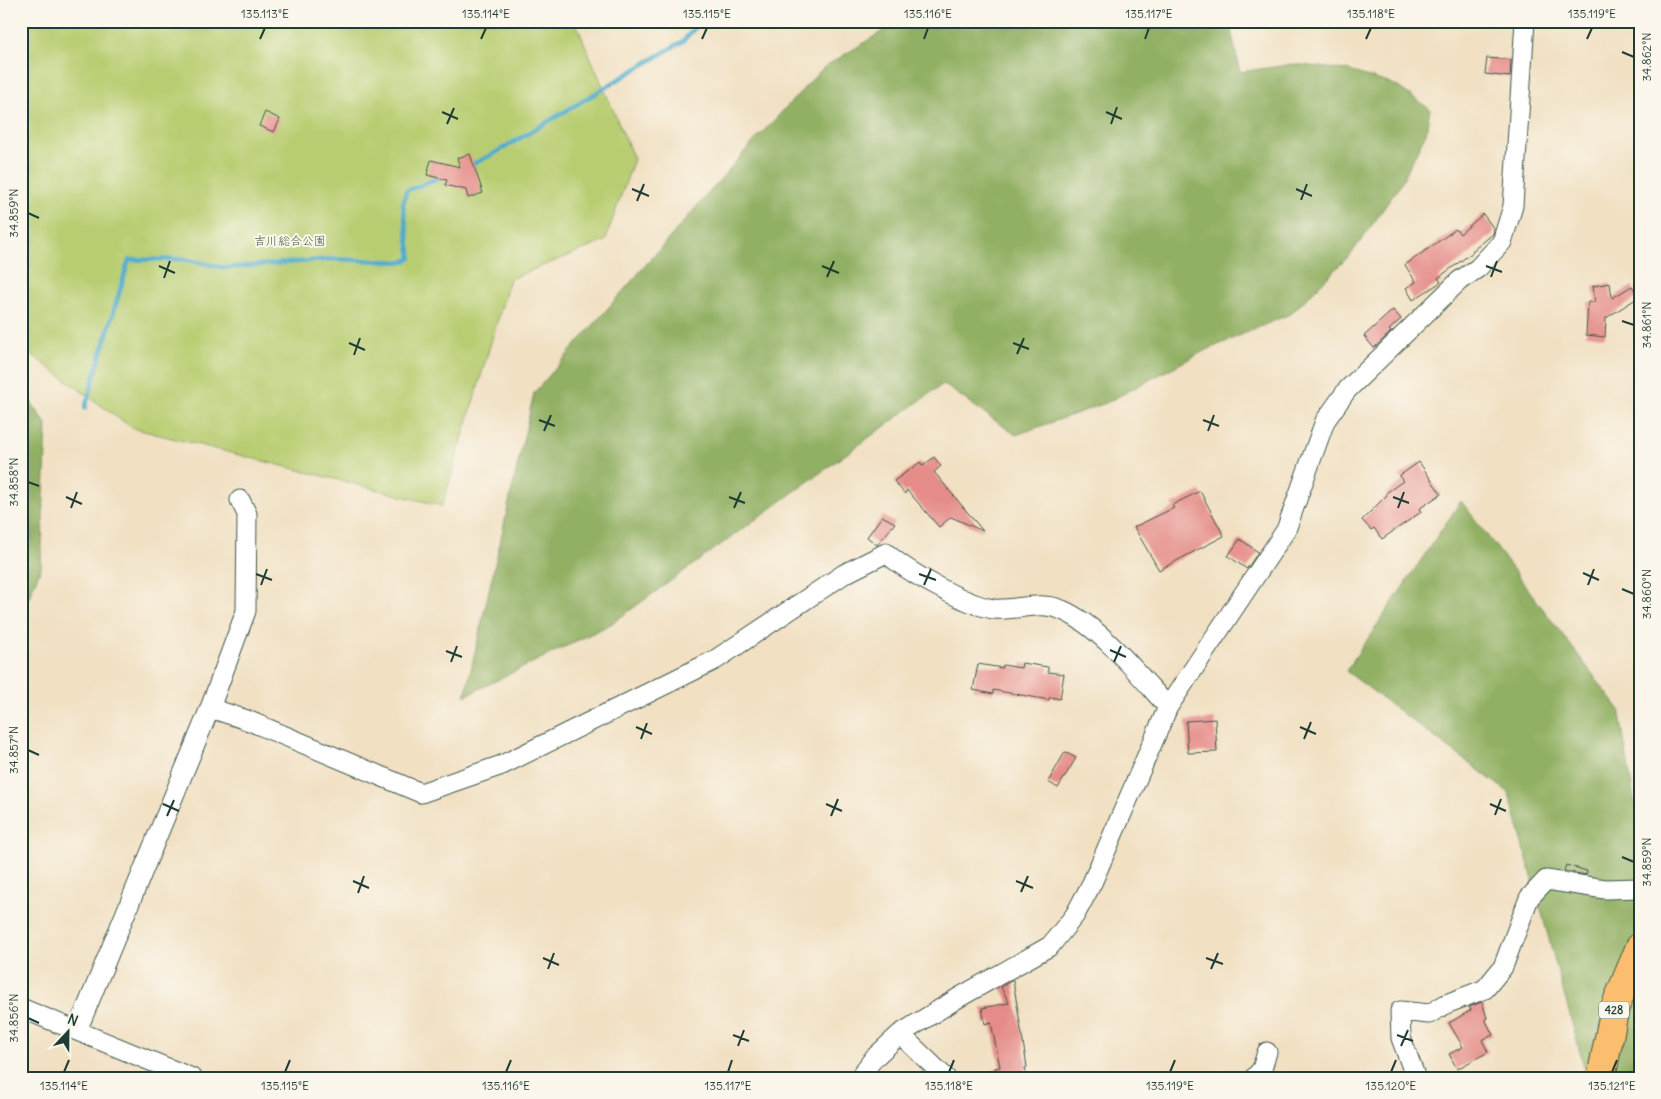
<svg xmlns="http://www.w3.org/2000/svg" width="1661" height="1099" viewBox="0 0 1661 1099" font-family="Delius,'Klee One',sans-serif">
  <style>
    .green { fill: #b8cd71; stroke: #6c8552 }
    .forest { fill: #92b063; stroke: #58764c }
    .lines { fill: none; stroke-linecap: round; stroke-linejoin: round }
    .stream { stroke: #4eabcc; stroke-width: 4.5 }
    .building { fill: #e58c88 }
    .minor-casing { stroke: #3e5549; stroke-width: 21 }
    .highway-casing { stroke: #3e5549; stroke-width: 30 }
    .minor { stroke: #fff; stroke-width: 19 }
    .highway { stroke: #fbbe6e; stroke-width: 28 }
    .ticks { fill: none; stroke: #1f3d34; stroke-width: 2 }
    .labels { text-anchor: middle; dominant-baseline: central; stroke-width: 4; stroke-linejoin: round; paint-order: stroke }
    .shield { fill: #fbf7ec; stroke: #61756b; stroke-width: 1 }
    .shield-label { font-size: 11px; font-weight: bold; fill: #1f3d34 }
    .park-label { font-size: 12px; fill: #3e5a40; stroke: #fbf7ec }
    .neatline { fill: none; stroke: #1f3d34; stroke-width: 2 }
    .ticks-label { font-size: 12px; text-anchor: middle; fill: #1f3d34 }
  </style>
  <rect width="100%" height="100%" fill="#fbf7ec"/>
  <filter id="ink" filterUnits="userSpaceOnUse"><feTurbulence type="fractalNoise" baseFrequency=".02" numOctaves="2"/><feDisplacementMap in="SourceGraphic" scale="10" xChannelSelector="R" yChannelSelector="G"/><feConvolveMatrix kernelMatrix="1 2 1 2 8 2 1 2 1" color-interpolation-filters="sRGB"/></filter>
  <filter id="wash" filterUnits="userSpaceOnUse"><feTurbulence type="fractalNoise" baseFrequency=".0096" numOctaves="4" result="noise"/><feDisplacementMap in="SourceGraphic" scale="20" xChannelSelector="R" yChannelSelector="G"/><feGaussianBlur stdDeviation="1.12" result="paint"/><feColorMatrix in="noise" values="0 0 0 0 0 0 0 0 0 0 0 0 0 0 0 0 0 1.4 0 .05"/><feComposite in="paint" operator="in"/></filter>
  <g filter="url(#wash)">
    <rect width="100%" height="100%" fill="#f1e0c2"/>
    <path class="green" d="M21,21H575L634,159L605,241L510,279L442,506L132,428L21,347Z"/>
    <path class="forest" d="M899,21H1229L1240,72L1293,64L1346,70L1395,85L1430,109L1426,133L1399,187L1352,253L1292,313L1202,352L1106,403L1016,435L943,384L611,624L465,696L534,393L747,149L823,68Z
      M21,388L47,425L41,568L21,616Z
      M1461,501L1619,709L1640,835V1078H1587L1509,793L1346,671Z"/>
    <g class="lines">
      <path class="stream" d="M469,166L497,152L683,41L701,21
        M85,408L129,260L183,259L226,268L333,259L403,262L411,258L403,205L406,191L443,176"/>
    </g>
    <g id="blocks">
      <path class="building" d="M1487,58L1511,60L1510,77L1485,74Z
        M265,112L280,119L274,132L259,126Z
        M470,154L483,193L468,198L466,190L445,185L447,180L427,175L431,160L460,167L457,158Z
        M1483,214L1494,229L1493,234L1472,251L1473,252L1438,278L1441,282L1413,300L1406,288L1416,282L1405,265L1456,229L1460,234Z
        M1610,283L1612,298L1632,286L1639,297L1606,318L1605,337L1586,335L1588,302H1595L1593,286Z
        M1393,310L1401,319L1389,330L1391,332L1374,348L1364,336Z
        M934,457L941,466L934,472L983,531L951,517L939,527L907,490L905,494L894,481L920,462L923,466Z
        M1419,462L1441,494L1419,509L1421,512L1382,539L1374,528L1371,530L1362,520L1387,495L1386,493L1403,481L1399,476Z
        M1200,491L1224,536L1159,570L1134,527L1174,508L1172,505Z
        M882,516L895,523L877,545L867,537Z
        M1240,539L1258,552L1247,569L1228,556Z
        M1022,663L1048,667V672L1064,674L1060,699L1050,697L1049,700L993,690V694L973,690L978,664L1002,668L1003,665L1021,668Z
        M1215,719L1217,752L1188,753L1186,721Z
        M1065,752L1076,758L1058,788L1048,782Z
        M1566,865L1587,871L1586,875L1564,871Z
        M1013,980L1027,1067L1025,1068L1027,1078H997L995,1068L1000,1067L991,1022L985,1024L982,1008L1009,1003L1001,987Z
        M1482,1002L1487,1018L1485,1019L1493,1035L1482,1040L1488,1052L1457,1069L1449,1054L1463,1047L1449,1023L1471,1010L1469,1007Z"/>
    </g>
  </g>
  <g filter="url(#ink)">
    <use href="#blocks" fill-opacity="0" stroke="#3e5549" stroke-width="1"/>
    <g class="lines">
      <g class="minor-casing">
        <path id="minor" d="M210,708L247,720L421,793L502,765L715,660L844,574L886,553C908,572 965,605 994,609C1016,611 1040,600 1062,610C1100,626 1140,676 1168,707
          M21,1008L192,1078
          M77,1031L210,708L246,611L247,514L240,500
          M900,1034L946,1078
          M859,1078L874,1058L900,1034L958,998L1050,946L1075,915L1092,883L1168,707L1286,530L1325,421L1347,390L1459,281L1478,268L1502,242L1513,206L1525,21
          M1254,1078L1262,1069L1267,1052
          M1413,1078L1414,1073L1401,1038L1400,1011L1429,1014L1446,1004L1485,989L1503,967L1529,898L1546,880L1605,889L1640,888"/>
      </g>
      <g class="highway-casing">
        <path id="highway" d="M1601,1078L1615,1007L1640,947"/>
      </g>
      <use href="#minor" class="minor"/>
      <use href="#highway" class="highway"/>
    </g>
  </g>
  <path class="ticks" d="M260,39L265,28M481,39L486,28M702,39L707,28M924,39L928,28M1145,39L1149,28M1366,39L1371,28M1587,39L1592,28M1622,52L1634,57M442,112L458,119M1106,112L1122,119M447,124L454,108M1111,124L1117,107M632,189L649,196M1296,189L1312,196M1301,200L1307,184M637,201L644,184M28,213L39,218M159,266L175,273M822,266L839,273M1486,266L1502,272M827,277L834,261M1491,277L1497,261M164,278L170,261M1622,321L1634,325M349,343L365,350M1013,343L1029,349M1017,354L1024,338M354,355L360,338M539,420L555,426M1203,420L1219,426M544,431L551,415M1208,431L1214,415M28,482L39,486M66,497L82,504M729,497L745,503M1393,497L1409,503M71,508L77,492M734,508L741,492M1398,508L1404,492M1583,573L1599,580M256,574L272,580M919,574L936,580M261,585L267,569M924,585L931,569M1588,585L1594,569M1622,589L1634,594M1110,650L1126,657M446,651L462,657M451,662L457,646M1114,662L1121,646M636,727L652,734M1300,727L1316,734M641,739L647,723M1304,739L1311,722M28,750L39,755M163,804L179,811M826,804L842,811M1490,804L1506,811M1495,815L1501,799M167,816L174,800M831,816L838,799M1622,857L1634,862M353,881L369,888M1016,881L1033,888M1021,892L1028,876M358,893L364,876M543,958L559,965M1206,958L1223,964M548,969L554,953M1211,969L1218,953M28,1018L39,1023M733,1035L749,1041M1397,1035L1413,1041M738,1046L744,1030M1401,1046L1408,1030M64,1072L69,1060M285,1072L290,1060M506,1072L511,1060M728,1072L732,1060M949,1072L954,1060M1170,1072L1175,1060M1391,1072L1396,1060M1612,1072L1617,1060"/>
  <g class="labels">
    <rect class="shield" x="1599" y="1001.5" width="30" height="17" rx="4"/>
    <g class="shield-label">
      <text x="1614" y="1010">428</text>
    </g>
    <g class="park-label">
      <text x="290" y="240">吉川総合公園</text>
    </g>
  </g>
  <rect width="1661" height="1099" fill="none" stroke="#fbf7ec" stroke-width="55"/>
  <g transform="translate(68 1032) rotate(22)" stroke="#fbf7ec" stroke-width="4" paint-order="stroke">
  <path d="M0-4L9 19L0 12L-9 19Z" fill="#1f3d34"/>
  <text y="-8" font-size="14" font-weight="bold" text-anchor="middle" fill="#1f3d34">N</text>
  </g>
  <rect x="28" y="28" width="1606" height="1044" class="neatline"/>
  <g class="ticks-label">
    <text x="265" y="18">135.113°E</text>
    <text x="486" y="18">135.114°E</text>
    <text x="707" y="18">135.115°E</text>
    <text x="928" y="18">135.116°E</text>
    <text x="1149" y="18">135.117°E</text>
    <text x="1371" y="18">135.118°E</text>
    <text x="1592" y="18">135.119°E</text>
    <text transform="translate(1647 57) rotate(-90)" y="4">34.862°N</text>
    <text transform="translate(14 213) rotate(-90)" y="4">34.859°N</text>
    <text transform="translate(1647 325) rotate(-90)" y="4">34.861°N</text>
    <text transform="translate(14 482) rotate(-90)" y="4">34.858°N</text>
    <text transform="translate(1647 594) rotate(-90)" y="4">34.860°N</text>
    <text transform="translate(14 750) rotate(-90)" y="4">34.857°N</text>
    <text transform="translate(1647 862) rotate(-90)" y="4">34.859°N</text>
    <text transform="translate(14 1018) rotate(-90)" y="4">34.856°N</text>
    <text x="64" y="1090">135.114°E</text>
    <text x="285" y="1090">135.115°E</text>
    <text x="506" y="1090">135.116°E</text>
    <text x="728" y="1090">135.117°E</text>
    <text x="949" y="1090">135.118°E</text>
    <text x="1170" y="1090">135.119°E</text>
    <text x="1391" y="1090">135.120°E</text>
    <text x="1612" y="1090">135.121°E</text>
  </g>
</svg>
